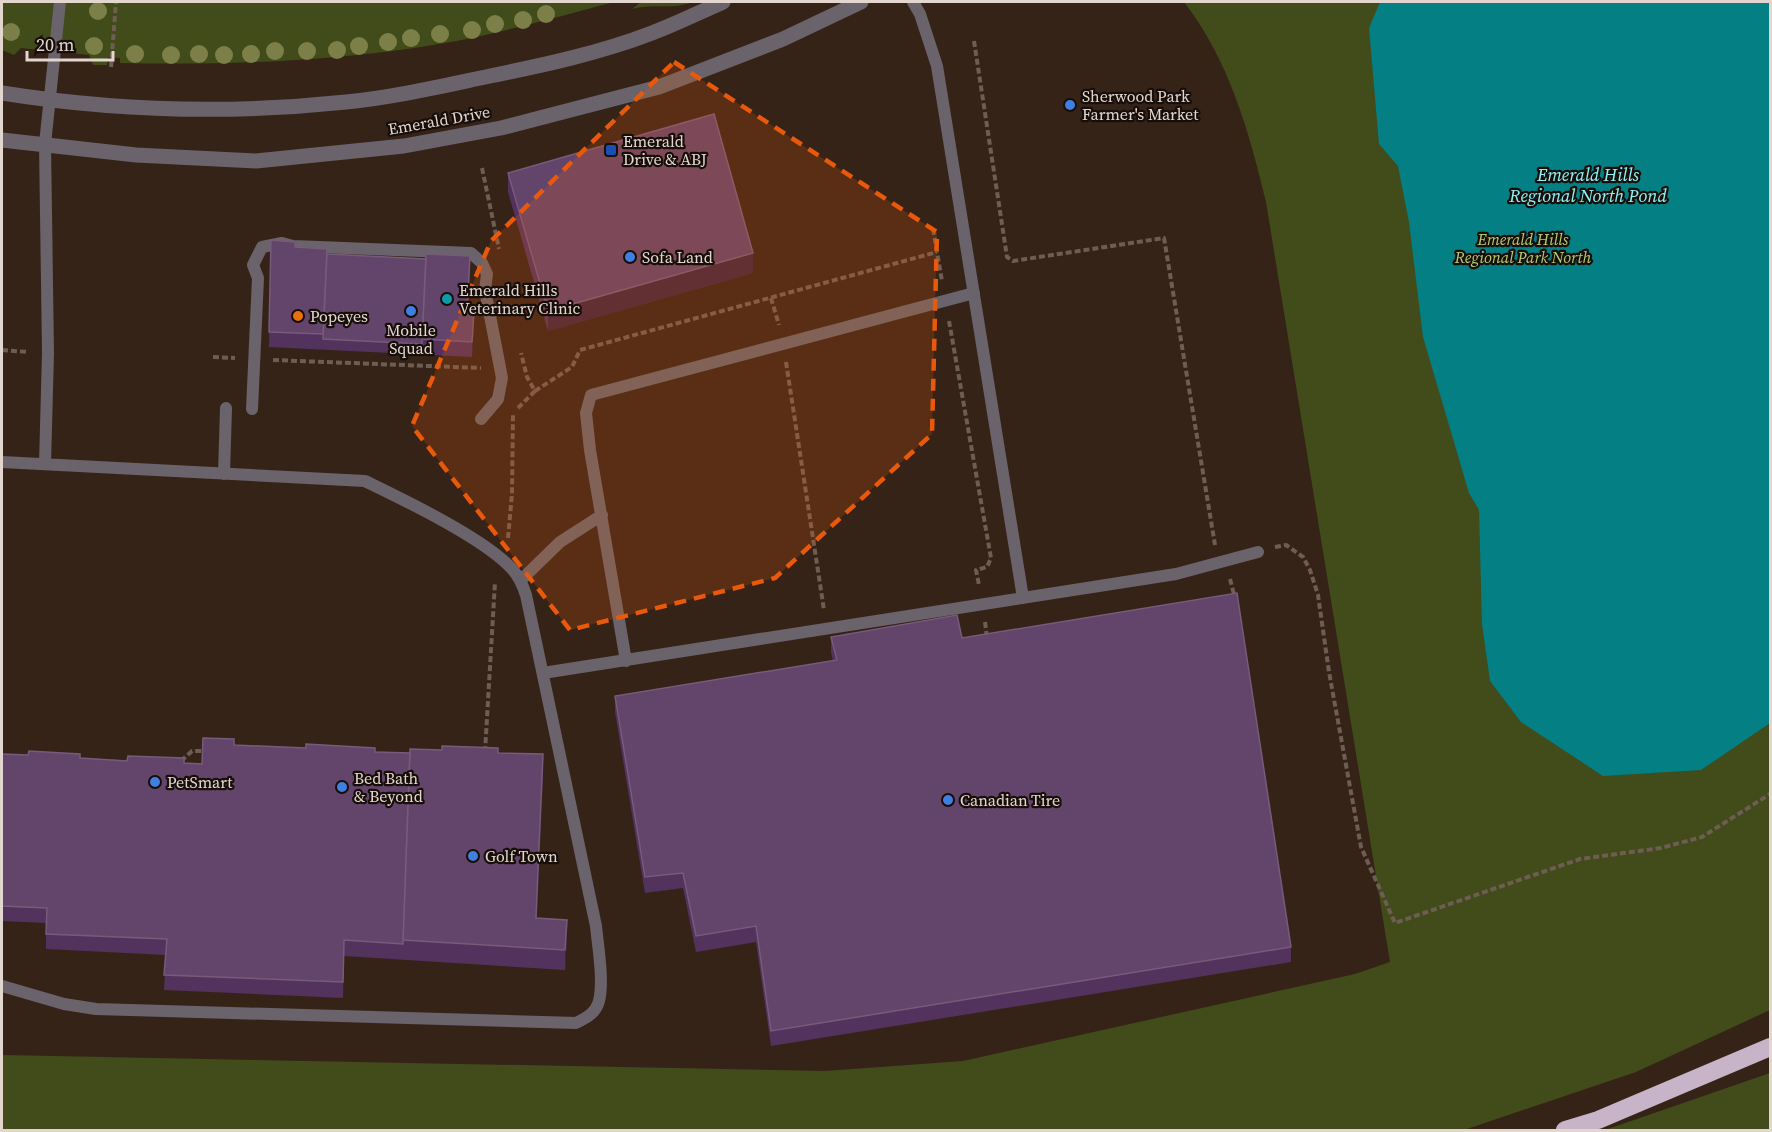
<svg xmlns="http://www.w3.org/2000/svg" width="1772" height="1132" viewBox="0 0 1772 1132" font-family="'Source Serif 4',serif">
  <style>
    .green { fill: #414c1a }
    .water { fill: #047f84 }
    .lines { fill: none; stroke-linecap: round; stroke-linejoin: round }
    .path { stroke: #6e5d53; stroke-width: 4; stroke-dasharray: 6 3; stroke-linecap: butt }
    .service { stroke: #6a636b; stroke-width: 12 }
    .tertiary { stroke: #6a636b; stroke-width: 15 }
    .motorway { stroke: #c7b4c8; stroke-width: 18 }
    .tree { fill: #7c8048 }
    .wall { fill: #54325e }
    .shaded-wall { fill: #41253d }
    .building { fill: #63446b; stroke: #775b7a; stroke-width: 1.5 }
    .marked { fill: #e8590c; fill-opacity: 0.2; stroke: #e8590c; stroke-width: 4.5; stroke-dasharray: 12 8; stroke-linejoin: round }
    .shop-dot { fill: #3f7fe0; stroke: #170e0a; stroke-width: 2 }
    .transit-dot { fill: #1a4fb4; stroke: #170e0a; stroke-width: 2 }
    .culture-dot { fill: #0f9aa8; stroke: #170e0a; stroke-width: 2 }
    .food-dot { fill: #e8710a; stroke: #170e0a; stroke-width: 2 }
    .labels { text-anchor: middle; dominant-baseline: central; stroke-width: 4.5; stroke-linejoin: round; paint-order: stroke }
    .poi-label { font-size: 16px; fill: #e3d6cf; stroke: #170e0a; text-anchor: start }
    .street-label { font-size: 16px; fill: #e3d6cf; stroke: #170e0a }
    .park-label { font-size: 16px; font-style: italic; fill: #b6cd70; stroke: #170e0a }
    .water-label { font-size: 18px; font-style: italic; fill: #8df5f9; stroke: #170e0a }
  </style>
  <rect width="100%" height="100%" fill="#362318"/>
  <path class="green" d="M2,2H614C554,18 494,35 433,45C330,62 224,65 120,63V58L108,57L107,65H93L89,55L21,48L14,55L2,50Z
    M641,2H693C672,10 653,3 632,9Z
    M1184,2H1770V1010L1636,1072L1464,1130H2V1055L825,1071L963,1061L1355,974L1390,962L1266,202C1249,131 1229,60 1184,2Z
    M1770,1073V1130H1605Z"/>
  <path class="water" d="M1380,2H1770V723L1701,770L1603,776L1521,722L1490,681L1482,624L1479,510L1469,493L1423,337L1409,222L1398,166L1379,144L1369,28Z"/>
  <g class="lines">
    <path class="path" d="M974,41L1007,257L1013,261L1164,238L1215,545
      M111,67L116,2
      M482,168L499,249
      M933,229L942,281
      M771,298L779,325
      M949,321L991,558L987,567L976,570L979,585
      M2,350L28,352
      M213,357L235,358
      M273,360L481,368
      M786,362L824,610
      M535,391L572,367L580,350L937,252
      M518,408L535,391L527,377L521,353
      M508,538L512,494L513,413
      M1275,547L1286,545L1303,557L1310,570L1318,595L1329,672L1361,847L1395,923L1580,859L1661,848L1702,837L1770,794
      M1230,579L1235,598
      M985,622L987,638
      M485,752L495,582
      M181,761L192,751H206"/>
    <path class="service" d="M913,2L920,14L937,66L1023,598
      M252,409L258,278L253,265L262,247L282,243L293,246L471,253L482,263L487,274L485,290L502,378L498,399L481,419
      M2,462L365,481C404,500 486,539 513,570C520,578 523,586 526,595L596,926C598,947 604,981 599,1001C596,1013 586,1018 576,1023L96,1009L64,1004L2,986
      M45,464L48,353L45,144L60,2
      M224,474L226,408
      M521,580L560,542L602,515
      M626,661L590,450L586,413L591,395L974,293
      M543,673L1176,574L1258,552"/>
    <path class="tertiary" d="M2,93C115,111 232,114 346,102C395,97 442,86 490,76C544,65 600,53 652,33C676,24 700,12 723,2
      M2,140L136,155L256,161L404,146L501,128L659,87L783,39L861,2"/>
    <path class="motorway" d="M1565,1130L1598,1120L1770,1047"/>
  </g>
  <g class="tree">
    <circle cx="98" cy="11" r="9"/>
    <circle cx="546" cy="14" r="9"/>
    <circle cx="523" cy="20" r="9"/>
    <circle cx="495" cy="24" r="9"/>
    <circle cx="472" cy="30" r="9"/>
    <circle cx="11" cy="32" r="9"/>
    <circle cx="440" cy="34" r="9"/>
    <circle cx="411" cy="38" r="9"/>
    <circle cx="388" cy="42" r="9"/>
    <circle cx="94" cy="46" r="9"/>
    <circle cx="359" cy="46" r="9"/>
    <circle cx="337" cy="50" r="9"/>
    <circle cx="275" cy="51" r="9"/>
    <circle cx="307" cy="51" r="9"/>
    <circle cx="135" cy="54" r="9"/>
    <circle cx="199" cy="54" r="9"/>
    <circle cx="251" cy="54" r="9"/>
    <circle cx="171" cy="55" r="9"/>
    <circle cx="224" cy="55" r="9"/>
  </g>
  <path class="wall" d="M508,173L753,273L548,331L508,192Z
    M271,240L295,247L327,254L470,271L468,311L474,326L472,357L269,347Z
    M831,637L962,638L1291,947V962L771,1046L756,942L696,952L683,888L645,893L615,712V696L833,661L831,652Z
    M234,745L410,753H498L543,774L536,918L567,939L565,970L344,956L343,998L164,990L166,955L46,949V923L2,921V754L202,764Z"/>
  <path class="shaded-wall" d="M753,253V273L548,331V311Z
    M470,256V271L467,326V311Z
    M474,311V326L472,357V342Z
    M543,754V774L536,938V918Z
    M567,920V939L565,970V950Z"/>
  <path class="building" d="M714,114L753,253L548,311L508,173Z
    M271,240L295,242V247L327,249L323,334L269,332Z
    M327,254L426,259L422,344L323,339Z
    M426,254L470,256L467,311H474L472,342L422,339Z
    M1237,593L1291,947L771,1031L756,926L696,936L683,873L645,877L615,696L837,660L831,637L957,615L962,638Z
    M203,738L234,739V745L306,748V744L375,748V752L410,753L403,944L344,940L343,982L164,975L167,939L46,934L47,908L2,906V754L28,755L29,751L80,754V758L127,761L128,756L184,758V763L202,764Z
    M442,746L498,748V753L543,754L536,918L567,920L565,950L403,940L410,749L442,750Z"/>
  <path class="marked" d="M674,62L937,232L932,434L775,578L570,630L412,426L491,241Z"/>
  <g class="shop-dot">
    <circle cx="1070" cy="105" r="6"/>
    <circle cx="630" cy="257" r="6"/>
    <circle cx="411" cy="311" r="6"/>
    <circle cx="155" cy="782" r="6"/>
    <circle cx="342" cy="787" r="6"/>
    <circle cx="948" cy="800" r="6"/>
    <circle cx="473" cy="856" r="6"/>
  </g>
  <rect class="transit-dot" x="605" y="144" width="12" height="12" rx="3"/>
  <circle class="culture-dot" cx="447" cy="299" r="6"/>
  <circle class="food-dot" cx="298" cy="316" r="6"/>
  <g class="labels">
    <g class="poi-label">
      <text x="1082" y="96">Sherwood Park<tspan x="1082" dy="18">Farmer's Market</tspan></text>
      <text x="623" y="141">Emerald<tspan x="623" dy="18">Drive &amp; ABJ</tspan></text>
      <text x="642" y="257">Sofa Land</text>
      <text x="459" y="290">Emerald Hills<tspan x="459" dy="18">Veterinary Clinic</tspan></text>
      <text x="310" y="316">Popeyes</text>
      <text x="411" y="330" text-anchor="middle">Mobile<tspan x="411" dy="18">Squad</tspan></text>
      <text x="354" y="778">Bed Bath<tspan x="354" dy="18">&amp; Beyond</tspan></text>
      <text x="167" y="782">PetSmart</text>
      <text x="960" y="800">Canadian Tire</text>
      <text x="485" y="856">Golf Town</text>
    </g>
    <g class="street-label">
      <text transform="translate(439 120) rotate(-10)">Emerald Drive</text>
    </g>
    <g class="park-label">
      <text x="1523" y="239">Emerald Hills<tspan x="1523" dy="18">Regional Park North</tspan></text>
    </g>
    <g class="water-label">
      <text x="1588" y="174">Emerald Hills<tspan x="1588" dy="21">Regional North Pond</tspan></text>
    </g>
  </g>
  <rect width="1772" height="1132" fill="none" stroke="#e3d6cf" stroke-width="6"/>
  <path d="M27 51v9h86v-9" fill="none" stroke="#e3d6cf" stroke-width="3"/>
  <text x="36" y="51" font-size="18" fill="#e3d6cf" stroke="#170e0a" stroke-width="4.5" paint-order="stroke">20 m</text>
</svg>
